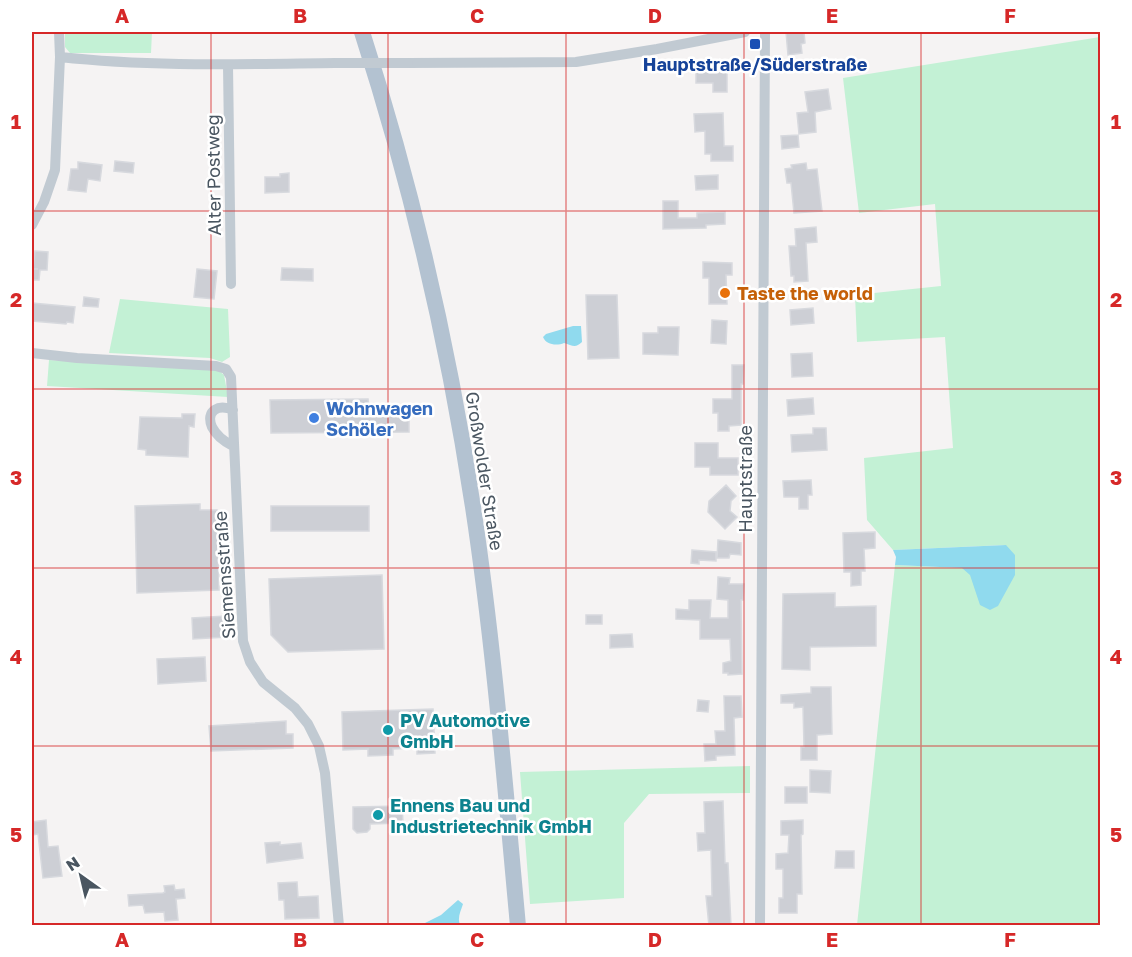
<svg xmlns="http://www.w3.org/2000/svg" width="1132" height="957" viewBox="0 0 1132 957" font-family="'Golos Text',sans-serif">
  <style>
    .green { fill: #c3f1d5 }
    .water { fill: #90daee }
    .building { fill: #cdcfd5; stroke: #d7d9de; stroke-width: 1.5 }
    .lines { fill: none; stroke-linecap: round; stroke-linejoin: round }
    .street { stroke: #c1cad2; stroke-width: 10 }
    .primary { stroke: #b3c2d1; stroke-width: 16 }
    .street-bridge { stroke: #c1cad2; stroke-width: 10 }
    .grid { fill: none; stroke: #d62828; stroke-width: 1.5; stroke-opacity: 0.55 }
    .transit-dot { fill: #1a4fb4; stroke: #fff; stroke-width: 2 }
    .food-dot { fill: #e8710a; stroke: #fff; stroke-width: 2 }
    .shop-dot { fill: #3f7fe0; stroke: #fff; stroke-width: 2 }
    .culture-dot { fill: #0f9aa8; stroke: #fff; stroke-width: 2 }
    .labels { text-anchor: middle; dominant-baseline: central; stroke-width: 5; stroke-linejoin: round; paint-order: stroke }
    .transit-label { font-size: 18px; font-weight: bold; fill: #164399; stroke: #fff }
    .street-label { font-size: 18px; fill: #4a5661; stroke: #fff }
    .food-label { font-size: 18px; font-weight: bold; fill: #c56008; stroke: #fff; text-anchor: start }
    .shop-label { font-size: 18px; font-weight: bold; fill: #366cbe; stroke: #fff; text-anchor: start }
    .culture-label { font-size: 18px; font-weight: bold; fill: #0d838f; stroke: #fff; text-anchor: start }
    .neatline { fill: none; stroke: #d62828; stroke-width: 2 }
    .grid-label { font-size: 20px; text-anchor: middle; font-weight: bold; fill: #d62828 }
  </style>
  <rect width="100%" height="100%" fill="#f5f3f3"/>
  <path class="green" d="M65,32H152L151,53H70L65,47Z
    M1100,37V925H857L895,565L962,568L1005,545L893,550L867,520L864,458L953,448L945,337L857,342L855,295L941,286L935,204L859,213L843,78Z
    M120,299L228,309L230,357L222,362L210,358L109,353Z
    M49,360L218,370L224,375L228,397L47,386Z
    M750,766V793L649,794L624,823V898L530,904L520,772Z"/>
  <path class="water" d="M573,326H581L582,342C575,349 572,345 564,343C557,346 546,345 543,337L546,334Z
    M1006,545L1015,555V575L998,606L990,610L980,605L970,575L962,568L895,565L896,557L893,550Z
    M458,900L463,904C461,911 457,917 460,925H421L441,915Z"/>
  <path class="building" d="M786,32H804L805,43L801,44L802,53L788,55Z
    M692,62H701V71L727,72V92H713V83H696V72H693Z
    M828,89L831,109L815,112L816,132L799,134L797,113L808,112L805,92Z
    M723,113L724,146H733V161H711V154H705V131L695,132L694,114Z
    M798,135L799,147L782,149L781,136Z
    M115,161L134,163L133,173L114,171Z
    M78,162L102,165L100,181L88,179L86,192L68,190L71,169H78Z
    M806,163L807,170L817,169L822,211L794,213L791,183H787L785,169L792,168L791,165Z
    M289,173V192L265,193V177H280V174Z
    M718,175V189L696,190L695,176Z
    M663,201H678V218H697V213L725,212V224L706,225V228L663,229Z
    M816,227L817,242L806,243L808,281L794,282V276H791L789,246H796L795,229Z
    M35,251L48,252L47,270H40L39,280H32V269H38H33Z
    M703,262L732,263V275H726L727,304H709V278H703Z
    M282,268L313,269V281L281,280Z
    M197,269L217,271L214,299L194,297Z
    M586,295H617L619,358L588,359Z
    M84,297L99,299L98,307L83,306Z
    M32,303L75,307L73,323L67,322L66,324L32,321Z
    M813,308L814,323L791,325L790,310Z
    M712,320L727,321L726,344L711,343Z
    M658,327H679L678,355L643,354V333H658Z
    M812,353L813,376L792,377L791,354Z
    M732,365H744L743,384H741V425L729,426V431H718V413H713V399H732Z
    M813,398L814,414L788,416L787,400Z
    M368,399L369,407H409V432L271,433L270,400Z
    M182,414H195L194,427L189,426L188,457L146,455V450L138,449L140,417L182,418Z
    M813,428H826L827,450L792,452L791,435L813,434Z
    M695,443H718V458H738V475H710V467H695Z
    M811,480L812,495H808V509H799V497H784L783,481Z
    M726,485L736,496L731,501L730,511L737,517L725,529L708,512L709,501Z
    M200,504V510H217L219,590L137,593L135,506Z
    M271,506H369V531H271Z
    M875,532V548L864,549L865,571H861V585L851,586V572H844L843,533Z
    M718,540L741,543V555L730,554L729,558H717Z
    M692,550L716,552V561L699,560V564L691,563Z
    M382,575L384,649L288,652L271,635L269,579Z
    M718,577L730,578L729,584H744L743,600H741L742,674L728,675V673H723V663L731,661L730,639H700V620L676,619V609L689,610V600H711L710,618H728V600L717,599Z
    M835,593V607L876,606V646L810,647V670L782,669L783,594Z
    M586,615H602V624H586Z
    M226,616L227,637L193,639L192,618Z
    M632,634L633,647L610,648V635Z
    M205,657L206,681L158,684L157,659Z
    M811,687H831L832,734L817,735V760H801V747H804L803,707L794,708V703H781V695L811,693Z
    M724,696H741L742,717L734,718L735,755L716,756V760L705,761L704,744H716L715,731H725Z
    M698,700L709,701L708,712L697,711Z
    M433,709L435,753L417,754V748L393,749V755L368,756V749L343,750L342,712Z
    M286,721V734H293V748L211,751L209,726Z
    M810,770L831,771L830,793L810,792Z
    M785,787H807V803H785Z
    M723,801L725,863H728L731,926H709L706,896H712L711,850L698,851L697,833H705L704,802Z
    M402,806L403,823L370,824V829L367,832L357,833L353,829V807Z
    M46,820L48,847L58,846L62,876L43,878L38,834L32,835V822Z
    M803,820V834L801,835L802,894H797V913H779V898H783V869H776V854L788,853L789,835H781V821Z
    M280,842V845L301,843L303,858L267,863L265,843Z
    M836,851H854V868H835Z
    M297,882L298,897L318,896L319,918L285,919L284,900H279L278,883Z
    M174,885L175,890L184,889L185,898L176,899L178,920L165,921L164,912L145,913L143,905L129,906L128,895L163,893L165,892L164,886Z"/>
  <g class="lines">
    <path class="street" d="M60,57C151,67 244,64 335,63
      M408,63L576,62L657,49L745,32
      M228,65L231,284
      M32,225L44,202L55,170L60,57L59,32
      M32,353L77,358L216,366L226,369L231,377L243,641L250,662L263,682L295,708L308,724L319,746L325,773L339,926
      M233,410C219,404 205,410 212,427C216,435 225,442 233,446
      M760,926L765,32"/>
    <path class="primary" d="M362,32C411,184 449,349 473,507C494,646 505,786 518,926"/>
    <path class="street-bridge" d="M335,63H408"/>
  </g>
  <path class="grid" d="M211,32V926M388,32V926M566,32V926M744,32V926M921,32V926M32,211H1100M32,389H1100M32,568H1100M32,746H1100"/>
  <rect class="transit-dot" x="749" y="38" width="12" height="12" rx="3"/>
  <circle class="food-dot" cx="725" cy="293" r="6"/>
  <circle class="shop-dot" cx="314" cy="418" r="6"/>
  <g class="culture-dot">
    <circle cx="388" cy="730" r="6"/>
    <circle cx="378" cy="815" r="6"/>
  </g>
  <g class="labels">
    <g class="transit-label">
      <text x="755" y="64">Hauptstraße/Süderstraße</text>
    </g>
    <g class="street-label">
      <text transform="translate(213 175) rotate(-91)">Alter Postweg</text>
      <text transform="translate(485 471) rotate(81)">Großwolder Straße</text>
      <text transform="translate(745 479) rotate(-90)">Hauptstraße</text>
      <text transform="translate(224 575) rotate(-94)">Siemensstraße</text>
    </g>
    <g class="food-label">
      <text x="737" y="293">Taste the world</text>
    </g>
    <g class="shop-label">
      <text x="326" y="408">Wohnwagen<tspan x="326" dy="21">Schöler</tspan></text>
    </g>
    <g class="culture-label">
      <text x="400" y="720">PV Automotive<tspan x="400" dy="21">GmbH</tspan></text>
      <text x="390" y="805">Ennens Bau und<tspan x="390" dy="21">Industrietechnik GmbH</tspan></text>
    </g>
  </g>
  <rect width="1132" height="957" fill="none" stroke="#ffffff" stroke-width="66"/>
  <g transform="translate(81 876) rotate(326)" stroke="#ffffff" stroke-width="4.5" paint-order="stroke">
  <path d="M0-4.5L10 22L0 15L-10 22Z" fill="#4a5661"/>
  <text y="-9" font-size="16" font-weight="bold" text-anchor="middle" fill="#4a5661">N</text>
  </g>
  <rect x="33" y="33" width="1066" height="891" class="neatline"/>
  <g class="grid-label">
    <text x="122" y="23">A</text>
    <text x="300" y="23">B</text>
    <text x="477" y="23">C</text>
    <text x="655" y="23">D</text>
    <text x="832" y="23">E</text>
    <text x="1010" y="23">F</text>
    <text x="16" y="129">1</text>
    <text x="1116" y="129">1</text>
    <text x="16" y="307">2</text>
    <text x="1116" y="307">2</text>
    <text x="16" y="485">3</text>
    <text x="1116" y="485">3</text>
    <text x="16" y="664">4</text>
    <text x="1116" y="664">4</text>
    <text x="16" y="842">5</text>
    <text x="1116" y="842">5</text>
    <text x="122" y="947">A</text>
    <text x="300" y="947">B</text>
    <text x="477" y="947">C</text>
    <text x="655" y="947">D</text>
    <text x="832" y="947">E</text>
    <text x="1010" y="947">F</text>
  </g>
</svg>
